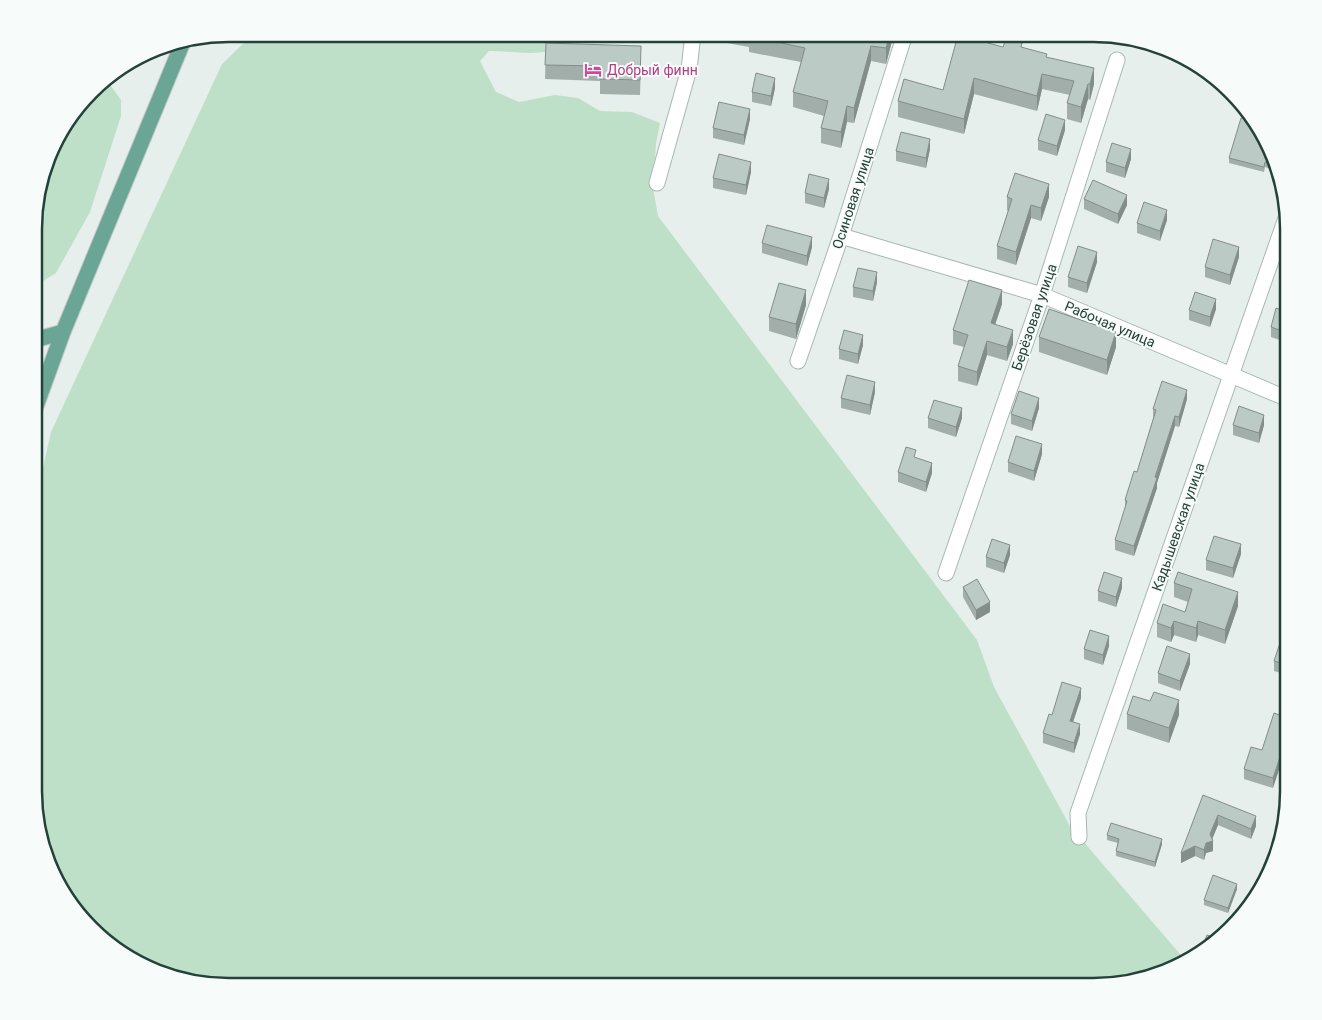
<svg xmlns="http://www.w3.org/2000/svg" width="1322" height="1020" viewBox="0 0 1322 1020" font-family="Roboto,sans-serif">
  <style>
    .green { fill: #bfe0c8 }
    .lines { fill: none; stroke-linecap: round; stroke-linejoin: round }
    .street-casing { stroke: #a8b8b2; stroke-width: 17 }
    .primary-casing { stroke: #c2cac8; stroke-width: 17 }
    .street { stroke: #fff; stroke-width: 15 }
    .primary { stroke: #6aa596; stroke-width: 15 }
    .wall { fill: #a1aea9 }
    .shaded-wall { fill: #838d89 }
    .building { fill: #bbcac4; stroke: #838d89 }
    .labels { text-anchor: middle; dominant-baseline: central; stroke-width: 4; stroke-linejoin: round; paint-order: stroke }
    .hotel-label { font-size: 14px; fill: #b23c85; stroke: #f7fbf9; text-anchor: start }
    .street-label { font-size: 14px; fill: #24423a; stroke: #f7fbf9 }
    .rim { fill: none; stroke: #24423a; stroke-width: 2.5 }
  </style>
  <rect width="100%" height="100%" fill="#e6efeb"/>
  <path class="green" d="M253,34H568L567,45C542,58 516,51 489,51L480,61L496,92L519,102L555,95L578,98L600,111L632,112L660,123L656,143L653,188L658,216L977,640L994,687L1070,826L1186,961L1179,966L1092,986H217L155,971L101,938L54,877L34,804L35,504L51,432L222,64Z
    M106,79L121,100V116L90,212L56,273L35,286V204L60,132L101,82Z"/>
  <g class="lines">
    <g class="street-casing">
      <path id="street" d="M657,183L689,69L693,34
        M841,236L1042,295L1288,399
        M798,361L841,236L905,34
        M946,573L1042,295L1117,60
        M1079,837L1078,813L1286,218
        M1271,869L1275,858"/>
    </g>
    <g class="primary-casing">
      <path id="primary" d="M35,340L63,332
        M35,409L63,332L183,42"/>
    </g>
    <use href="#street" class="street"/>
    <use href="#primary" class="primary"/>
  </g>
  <path class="wall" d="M710,34H893V37L886,64L871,61L854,123L847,122L841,148L821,143V128L824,116L793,107V92L801,62L749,52V47L710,40Z
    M546,43L641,61L640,95L600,94V81L545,79Z
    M1003,47H1022L1047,58L1094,84L1090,100L1088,99L1081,123L1067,119V103L1070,95L1042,89L1037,111L974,94L964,134L898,117V101L943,90Z
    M775,88L771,106L752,102V92Z
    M750,119L744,145L713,138V128Z
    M1065,130L1057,156L1038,150V140Z
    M1268,143L1275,171L1265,167L1264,172L1229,163V158Z
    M930,149L926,168L896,161V151Z
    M1131,159L1125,178L1106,172V162Z
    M751,172L746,195L713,188V178Z
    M829,189L824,208L805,203V193Z
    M1007,197H1049L1041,221L1031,218L1016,265L997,259V246L1008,211L1007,210Z
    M1084,199L1127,205L1118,224L1084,209Z
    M1167,220L1160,241L1137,233V223Z
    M762,243L812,247L807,266L762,253Z
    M1239,257L1230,285L1205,277V267Z
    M1097,262L1087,293L1068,287V277Z
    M877,282L873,301L853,297V287Z
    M1002,304L995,324L1013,344L1007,361L987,355L977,386L958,381V366L964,347L953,344V330Z
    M806,305L796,339L769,331V317Z
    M1216,309L1210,327L1189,320V310Z
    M1288,312V343L1271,337V327Z
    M1039,337L1116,347L1107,375L1039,352Z
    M863,345L858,364L839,359V349Z
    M875,392L870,415L841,408V398Z
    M1187,399L1179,427L1175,426L1157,483V488L1134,556L1115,550V540L1125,510V500L1137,472L1153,419V409Z
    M1039,408L1032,431L1011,424V414Z
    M928,418H962L956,437L928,428Z
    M1233,425H1264L1259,443L1233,435Z
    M1042,454L1034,481L1008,472V462Z
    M916,458L932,473L926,492L898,482V472Z
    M1241,554L1233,578L1206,570V560Z
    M1010,555L1004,573L986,567V557Z
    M1178,572L1238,606L1225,644L1198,635L1196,642L1174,635L1171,642L1157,637V623L1185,612L1188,602L1174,597V583Z
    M963,587L990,612L976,620L963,597Z
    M1122,588L1116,607L1098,601V591Z
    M1288,619V675L1274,671V661Z
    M1109,646L1103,665L1084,659V649Z
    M1190,664L1180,691L1158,683V673Z
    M1081,698L1073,722L1080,734L1074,753L1043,743V733L1052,715Z
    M1274,713L1273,788L1244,779V769L1262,750Z
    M1127,714L1179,715L1169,743L1127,729Z
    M1203,795L1256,826L1251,839L1218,825L1212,839L1213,851L1206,853L1204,860L1195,856L1181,863Z
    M1107,835L1162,844L1155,867L1116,856V851L1118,843L1107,840Z
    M1237,889L1228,913L1204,905V900Z"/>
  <path class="shaded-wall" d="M890,34H893V37L886,64V48Z
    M871,46V61L854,123V108Z
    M1094,68V84L1090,100V84Z
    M1042,74V89L1037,111V96Z
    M775,78V88L771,106V96Z
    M974,78V94L964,134V119Z
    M1088,84V99L1081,123V107Z
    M847,106V122L841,148V132Z
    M750,109V119L744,145V135Z
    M1065,120V130L1057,156V146Z
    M930,139V149L926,168V158Z
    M1131,149V159L1125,178V168Z
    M751,162V172L746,195V185Z
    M829,179V189L824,208V198Z
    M1049,184V197L1041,221V208Z
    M1127,195V205L1118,224V214Z
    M1031,205V218L1016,265V252Z
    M1167,210V220L1160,241V231Z
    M812,237V247L807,266V256Z
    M1239,247V257L1230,285V275Z
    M1097,252V262L1087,293V283Z
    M877,272V282L873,301V291Z
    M806,290V305L796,339V324Z
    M1002,290V304L991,337V323Z
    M1216,299V309L1210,327V317Z
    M1013,330V344L1007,361V347Z
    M1116,332V347L1107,375V360Z
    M863,335V345L858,364V354Z
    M987,341V355L977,386V372Z
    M875,382V392L870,415V405Z
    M1187,390V399L1179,427V417Z
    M1039,398V408L1032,431V421Z
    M962,408V418L956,437V427Z
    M1264,415V425L1259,443V433Z
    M1175,416V426L1157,483V488L1134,556V546Z
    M1042,444V454L1034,481V471Z
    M932,463V473L926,492V482Z
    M1241,544V554L1233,578V568Z
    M1010,545V555L1004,573V563Z
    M1122,578V588L1116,607V597Z
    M1238,592V606L1225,644V630Z
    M990,602V612L976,620V610Z
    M1174,621V635L1171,642V628Z
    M1198,621V635L1196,642V628Z
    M1109,636V646L1103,665V655Z
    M1190,654V664L1180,691V681Z
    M1081,688V698L1070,731V721Z
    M1179,700V715L1169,743V728Z
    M1080,724V734L1074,753V743Z
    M1288,733V743L1273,788V778Z
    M1218,815V825L1211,842L1213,841V851L1206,853L1204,860V850Z
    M1256,816V826L1251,839V829Z
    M1162,839V844L1155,867V862Z
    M1195,846V856L1181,863V853Z
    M1237,884V889L1228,913V908Z"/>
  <path class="building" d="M750,34H890L886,48L871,46L854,108L847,106L841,132L821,128L828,101L793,92L805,48L749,36Z
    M958,35L1003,47L1006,39L1022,43L1021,47L1047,54L1046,57L1094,68L1090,84H1088L1081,107L1067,103L1074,81L1042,74L1037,96L974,78L964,119L898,101L904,79L943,90Z
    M546,43L641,46L640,80L600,79V66L545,65Z
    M756,73L775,78L771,96L752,92Z
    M719,102L750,109L744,135L713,128Z
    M1046,114L1065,120L1057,146L1038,140Z
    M1241,118L1251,121L1268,143L1273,165L1265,162L1264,167L1229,158Z
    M901,132L930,139L926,158L896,151Z
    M1112,143L1131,149L1125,168L1106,162Z
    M719,154L751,162L746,185L713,178Z
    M1015,173L1049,184L1041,208L1031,205L1016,252L997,246L1012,199L1007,197Z
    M809,174L829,179L824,198L805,193Z
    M1093,180L1127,195L1118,214L1084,199Z
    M1144,202L1167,210L1160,231L1137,223Z
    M767,225L812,237L807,256L762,243Z
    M1213,239L1239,247L1230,275L1205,267Z
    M1078,246L1097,252L1087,283L1068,277Z
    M858,268L877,272L873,291L853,287Z
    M969,280L1002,290L991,323L1013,330L1007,347L987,341L977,372L958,366L968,335L953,330Z
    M779,283L806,290L796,324L769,317Z
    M1195,292L1216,299L1210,317L1189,310Z
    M1276,308L1288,312V333L1271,327Z
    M1049,309L1116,332L1107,360L1039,337Z
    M844,330L863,335L858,354L839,349Z
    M847,375L875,382L870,405L841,398Z
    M1162,381L1187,390L1179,417L1175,416L1155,477L1157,478L1134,546L1115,540L1127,501L1125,500L1134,471L1137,472L1156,410L1153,409Z
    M1019,391L1039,398L1032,421L1011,414Z
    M934,400L962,408L956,427L928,418Z
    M1239,406L1264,415L1259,433L1233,425Z
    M1016,436L1042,444L1034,471L1008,462Z
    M906,447L916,450L914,457L932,463L926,482L898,472Z
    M1214,536L1241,544L1233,568L1206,560Z
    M992,539L1010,545L1004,563L986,557Z
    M1104,572L1122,578L1116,597L1098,591Z
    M1178,572L1238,592L1225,630L1198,621L1196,628L1174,621L1171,628L1157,623L1163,604L1185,612L1192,589L1174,583Z
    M977,579L990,602L976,610L963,587Z
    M1288,619V665L1274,661Z
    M1090,630L1109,636L1103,655L1084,649Z
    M1167,646L1190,654L1180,681L1158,673Z
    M1062,682L1081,688L1070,721L1080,724L1074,743L1043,733L1049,714L1052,715Z
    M1154,692L1179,700L1169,728L1127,714L1133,696L1150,701Z
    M1274,713L1288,718V733L1273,778L1244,769L1251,747L1262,750Z
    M1203,795L1256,816L1251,829L1218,815L1210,834L1213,841L1206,843L1204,850L1195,846L1181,853Z
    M1111,823L1162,839L1155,862L1116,851L1119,839L1107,835Z
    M1213,875L1237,884L1228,908L1204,900Z
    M1207,935L1216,938L1202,948Z"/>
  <defs>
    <g id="hotel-bare" transform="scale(1.35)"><path d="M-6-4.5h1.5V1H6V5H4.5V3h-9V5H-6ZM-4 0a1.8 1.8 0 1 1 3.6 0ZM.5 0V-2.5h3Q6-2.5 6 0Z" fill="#d1479c" stroke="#f7fbf9" stroke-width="2.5" paint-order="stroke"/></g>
  </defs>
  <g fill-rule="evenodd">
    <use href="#hotel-bare" x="593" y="70"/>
  </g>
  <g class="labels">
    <g class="hotel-label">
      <text x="607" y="70">Добрый финн</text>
    </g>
    <g class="street-label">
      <text transform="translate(853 198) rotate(-72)">Осиновая улица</text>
      <text transform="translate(1034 317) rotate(-71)">Берёзовая улица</text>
      <text transform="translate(1110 324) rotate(23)">Рабочая улица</text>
      <text transform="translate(1178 527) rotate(-71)">Кадышевская улица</text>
    </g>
  </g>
  <path d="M0 0H1322V1020H0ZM229 42H1093A187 187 0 0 1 1280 229V791A187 187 0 0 1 1093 978H229A187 187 0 0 1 42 791V229A187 187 0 0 1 229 42Z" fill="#f7fbf9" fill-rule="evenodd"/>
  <path class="rim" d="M229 42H1093A187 187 0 0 1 1280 229V791A187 187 0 0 1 1093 978H229A187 187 0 0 1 42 791V229A187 187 0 0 1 229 42Z"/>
</svg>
